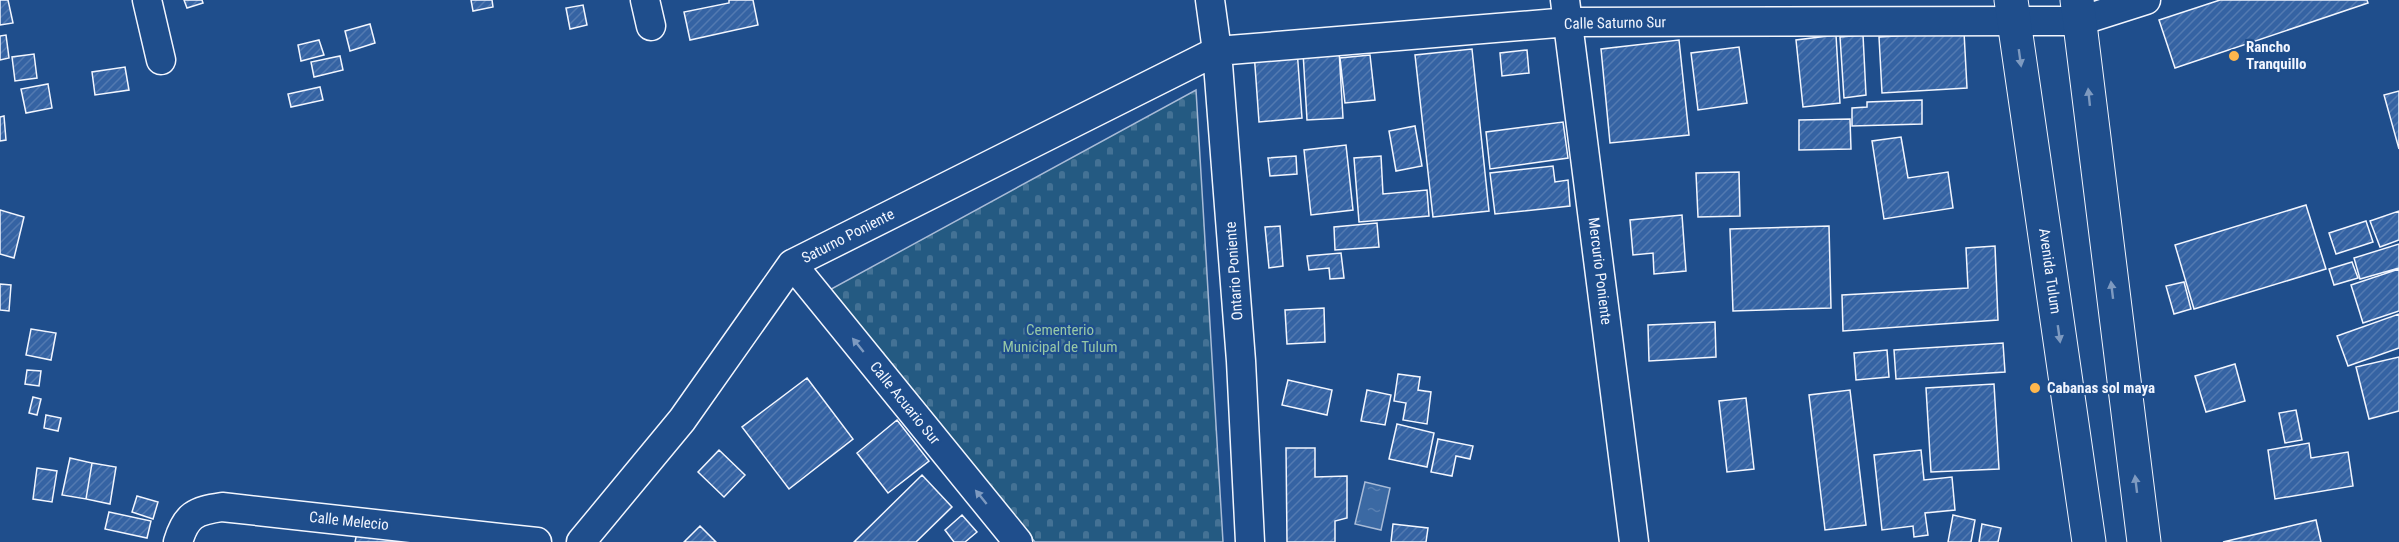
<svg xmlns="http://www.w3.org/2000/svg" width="2399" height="542" viewBox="0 0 2399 542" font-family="'Roboto Condensed',sans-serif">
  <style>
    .cemetery { fill: url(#cemetery-stones); stroke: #a8bbd7; stroke-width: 1.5 }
    .water { fill: url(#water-ripples); stroke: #a8bbd7; stroke-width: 1.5 }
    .building { fill: url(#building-hatch); stroke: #f2f6ff; stroke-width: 1.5 }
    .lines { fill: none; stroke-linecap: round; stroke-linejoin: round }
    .minor-casing { stroke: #f2f6ff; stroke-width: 31 }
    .primary-casing { stroke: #f2f6ff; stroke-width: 35 }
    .minor { stroke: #1f4e8c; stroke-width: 28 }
    .primary { stroke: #1f4e8c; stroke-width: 33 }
    .oneway { fill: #7e9ac0 }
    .poi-dot { fill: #ffb74d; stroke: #1f4e8c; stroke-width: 2 }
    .labels { text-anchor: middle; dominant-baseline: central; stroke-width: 4.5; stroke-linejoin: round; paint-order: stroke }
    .street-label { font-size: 15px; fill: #f2f6ff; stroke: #1f4e8c }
    .poi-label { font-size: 15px; font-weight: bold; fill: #f2f6ff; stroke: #1f4e8c; text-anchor: start }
    .park-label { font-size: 15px; fill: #97c8a6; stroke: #1f4e8c }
  </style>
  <defs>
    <pattern id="cemetery-stones" width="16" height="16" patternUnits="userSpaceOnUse" patternTransform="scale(1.5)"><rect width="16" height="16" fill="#245a82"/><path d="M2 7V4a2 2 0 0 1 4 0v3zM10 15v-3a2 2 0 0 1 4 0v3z" fill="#447295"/></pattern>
    <pattern id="water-ripples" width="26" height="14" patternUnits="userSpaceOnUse" patternTransform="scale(1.5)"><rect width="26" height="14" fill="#3b69a3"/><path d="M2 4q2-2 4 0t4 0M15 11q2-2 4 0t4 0" fill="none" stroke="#587fb1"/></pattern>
    <pattern id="building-hatch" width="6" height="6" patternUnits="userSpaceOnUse" patternTransform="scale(1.5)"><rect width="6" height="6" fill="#3563a3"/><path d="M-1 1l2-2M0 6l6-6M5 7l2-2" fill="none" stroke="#537ab1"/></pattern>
  </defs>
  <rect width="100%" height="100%" fill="#1f4e8c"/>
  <path class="cemetery" d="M1196,90L1223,542H1035L824,293Z"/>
  <path class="water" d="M1365,482L1390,488L1381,530L1355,524Z"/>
  <path class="building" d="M0,0H8L13,23L0,25Z
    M184,0H202L203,3L187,8Z
    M471,0H492L493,7L473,11Z
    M729,0H753L758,25L690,40L684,12L729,3Z
    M2220,0H2367L2368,3L2175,68L2159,20Z
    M583,5L587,25L570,29L566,8Z
    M370,24L375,43L350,51L345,31Z
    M1964,32L1967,88L1882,93L1879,37Z
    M6,35L9,58L0,60V36Z
    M1836,35L1840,103L1803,107L1796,40Z
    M1863,35L1866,95L1844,98L1840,37Z
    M319,40L324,55L301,61L298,45Z
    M1679,40L1689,135L1610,143L1601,49Z
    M1739,47L1747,103L1698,110L1691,53Z
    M1297,49L1302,118L1259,122L1254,52Z
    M1472,49L1489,211L1433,217L1415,55Z
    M1339,50L1343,118L1307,120L1303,52Z
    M1527,50L1529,73L1502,76L1500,53Z
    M34,54L37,78L15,81L12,57Z
    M1370,55L1375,100L1345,103L1340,58Z
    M340,56L343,70L314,77L311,62Z
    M125,67L129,90L95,95L92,72Z
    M48,84L52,108L26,113L21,89Z
    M320,87L323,100L291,107L288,94Z
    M2399,91V149L2384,95Z
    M1922,100V124L1852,126V108L1867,107V102Z
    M4,116L6,140L0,141V117Z
    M1850,119L1851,149L1799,150V120Z
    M1563,122L1568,158L1490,169L1486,132Z
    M1415,126L1422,166L1396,171L1389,131Z
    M1901,137L1908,178L1948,172L1953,208L1884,219L1872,141Z
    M1346,145L1353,210L1311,215L1304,150Z
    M1296,156L1297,174L1270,176L1268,158Z
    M1381,156L1383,194L1427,190L1429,216L1359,222L1354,158Z
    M1553,166L1555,182L1568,180L1570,206L1495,214L1490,173Z
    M1739,172L1740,216L1698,217L1696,173Z
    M2306,205L2326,269L2194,309L2175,245Z
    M0,210L24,217L14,258L0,254Z
    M2399,211V240L2380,247L2370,221Z
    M1682,215L1686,271L1654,274L1653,253L1633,255L1630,220Z
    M2366,221L2373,242L2336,254L2329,233Z
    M1377,223L1379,247L1335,250L1334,227Z
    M1280,226L1283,266L1269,268L1265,227Z
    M1829,226L1831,308L1733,311L1730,229Z
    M2399,244V268L2360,279L2354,258Z
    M1995,246L1998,320L1843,331L1842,295L1968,288L1966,248Z
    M1341,253L1344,278L1330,279L1329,268L1309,270L1307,256Z
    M2352,262L2358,278L2334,285L2329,269Z
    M2399,269V311L2363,323L2351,285Z
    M2184,282L2191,309L2174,314L2166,286Z
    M0,284L11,285L9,311L0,310Z
    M1324,308L1325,342L1287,344L1285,310Z
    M2399,314V348L2348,366L2337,336Z
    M1715,322L1716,357L1649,361L1648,325Z
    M31,329L56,333L51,360L26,355Z
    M2003,343L2005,372L1896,379L1894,350Z
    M1887,350L1889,377L1856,380L1854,353Z
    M2399,357V411L2369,419L2356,367Z
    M2235,364L2245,401L2206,412L2195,376Z
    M27,370L41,371L39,386L25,384Z
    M1398,374L1420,377L1418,390L1431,392L1427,424L1403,420L1406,403L1394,401Z
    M807,378L853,439L789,489L742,427Z
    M1288,380L1332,390L1327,415L1282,405Z
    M1994,384L1999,469L1931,472L1926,388Z
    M1367,390L1391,395L1385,425L1361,421Z
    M1850,390L1866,525L1825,530L1809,395Z
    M33,397L41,399L37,415L29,413Z
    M1746,398L1754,469L1727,472L1719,401Z
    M2296,410L2302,440L2285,443L2279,413Z
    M46,415L61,418L58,431L44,428Z
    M897,420L929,461L888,493L857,453Z
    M1397,424L1434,433L1427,467L1389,459Z
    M1438,439L1473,446L1470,459L1456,456L1452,476L1431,472Z
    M2309,443L2311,458L2348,452L2353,486L2275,499L2268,450Z
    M1286,448H1315V477L1347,476V518L1335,521V542H1287Z
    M719,450L745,475L724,497L698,472Z
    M1921,450L1924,480L1952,477L1955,510L1925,513L1928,535L1914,537L1913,526L1882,530L1874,455Z
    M70,458L92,463L86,499L62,495Z
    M92,463L116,467L110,504L86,499Z
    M37,468L57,471L52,502L33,499Z
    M922,475L952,507L916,542H854Z
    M137,496L158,502L153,519L132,512Z
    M109,512L151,521L147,538L105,529Z
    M962,515L977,532L965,542H954L945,530Z
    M1953,515L1975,520L1971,542H1948Z
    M2316,520L2321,542H2223Z
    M1393,524L1428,528L1426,542H1391Z
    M1982,524L2001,528L1998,542H1979Z
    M700,526L716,542H684Z
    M358,528L398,535L397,542H355Z"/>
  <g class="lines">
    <g class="minor-casing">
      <path id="minor" d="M147,0L161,60
        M645,0L651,26
        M1210,0L1217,51L1241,361L1250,542
        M1565,0L1634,542
        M792,264L1018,542
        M178,542C186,515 195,511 222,507L537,542
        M581,542L682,420L792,264L1217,51L1569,22L2080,21L2146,0"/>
    </g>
    <g class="primary-casing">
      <path id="primary" d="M2011,0L2089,542
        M2077,0L2144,542"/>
    </g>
    <use href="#minor" class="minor"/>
    <use href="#primary" class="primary"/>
  </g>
  <defs><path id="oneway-solid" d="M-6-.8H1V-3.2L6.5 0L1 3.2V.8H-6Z" transform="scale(1.5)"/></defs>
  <g class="oneway">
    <use href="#oneway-solid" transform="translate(2020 58) rotate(82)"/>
    <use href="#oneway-solid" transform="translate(2089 97) rotate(-96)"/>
    <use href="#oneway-solid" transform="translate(2112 290) rotate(-97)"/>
    <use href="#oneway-solid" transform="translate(2059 334) rotate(82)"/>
    <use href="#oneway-solid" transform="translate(858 345) rotate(-129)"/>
    <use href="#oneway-solid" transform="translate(2136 484) rotate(-97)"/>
    <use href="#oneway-solid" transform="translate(981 497) rotate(-129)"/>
  </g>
  <g class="poi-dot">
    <circle cx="2234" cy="56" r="6"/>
    <circle cx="2035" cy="388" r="6"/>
  </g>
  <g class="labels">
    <g class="street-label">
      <text transform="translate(1615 23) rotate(-1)">Calle Saturno Sur</text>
      <text transform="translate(848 236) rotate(-27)">Saturno Poniente</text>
      <text transform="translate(1234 271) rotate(-94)">Ontario Poniente</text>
      <text transform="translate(1600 271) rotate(83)">Mercurio Poniente</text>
      <text transform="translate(2050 271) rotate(82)">Avenida Tulum</text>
      <text transform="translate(905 403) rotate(51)">Calle Acuario Sur</text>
      <text transform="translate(349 521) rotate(6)">Calle Melecio</text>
    </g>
    <g class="poi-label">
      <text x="2246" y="47">Rancho<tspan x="2246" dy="17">Tranquillo</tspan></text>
      <text x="2047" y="388">Cabanas sol maya</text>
    </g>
    <g class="park-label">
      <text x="1060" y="330">Cementerio<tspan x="1060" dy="17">Municipal de Tulum</tspan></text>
    </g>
  </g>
</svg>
